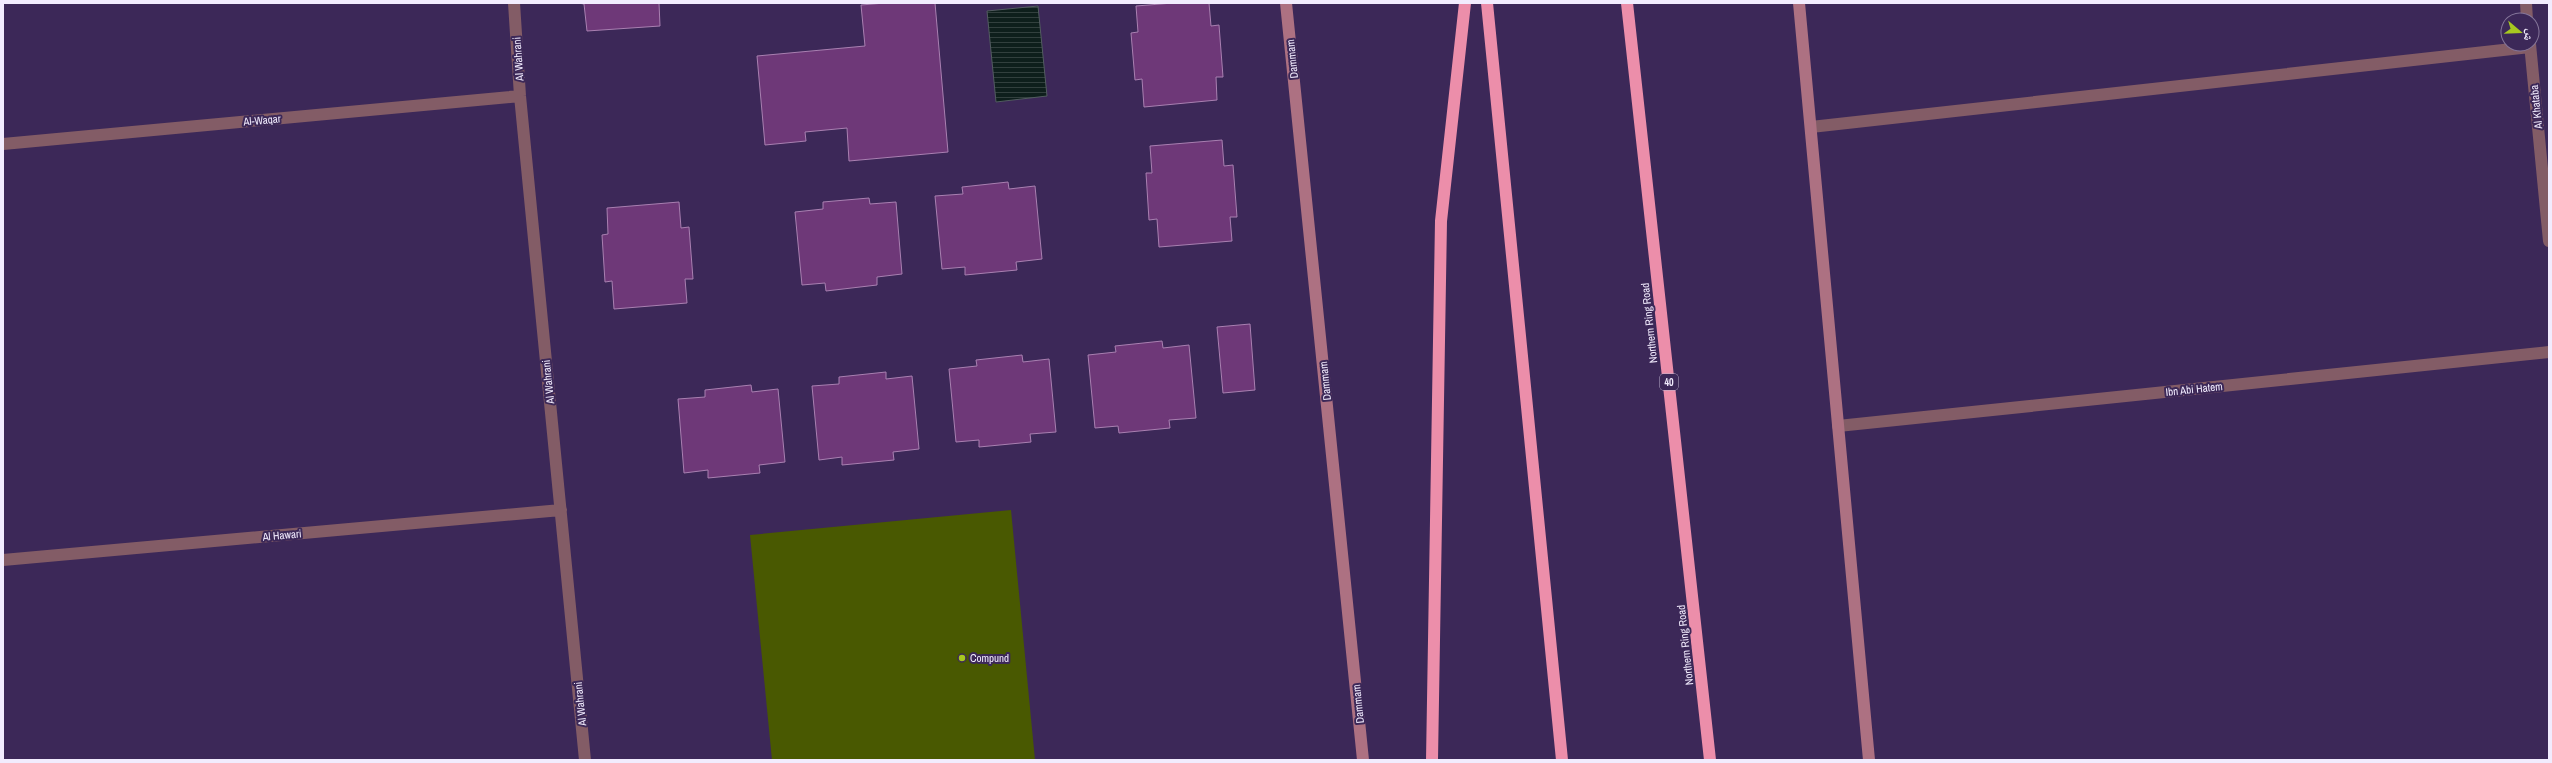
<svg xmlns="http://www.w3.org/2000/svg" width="2552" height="763" viewBox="0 0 2552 763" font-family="'Archivo Narrow','Noto Naskh Arabic',sans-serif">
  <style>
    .garden { fill: #495901 }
    .water { fill: url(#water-rules); stroke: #525c60 }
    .building { fill: #6e3878; stroke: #a980b1 }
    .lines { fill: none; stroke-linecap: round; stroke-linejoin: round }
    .street { stroke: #835c66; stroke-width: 12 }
    .secondary { stroke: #ad7182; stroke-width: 12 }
    .highway { stroke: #ec8eaa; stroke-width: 12 }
    .poi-dot { fill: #a7c820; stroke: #3c2858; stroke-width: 1.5 }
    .labels { text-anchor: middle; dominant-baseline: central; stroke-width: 4; stroke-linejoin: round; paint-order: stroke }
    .shield { fill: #3c2858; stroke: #bbb1cc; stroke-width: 1 }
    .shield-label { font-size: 10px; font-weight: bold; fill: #f2ecfe }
    .street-label { font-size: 11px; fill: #f2ecfe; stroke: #3c2858 }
    .poi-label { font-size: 11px; fill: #f2ecfe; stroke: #3c2858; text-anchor: start }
  </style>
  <defs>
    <pattern id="water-rules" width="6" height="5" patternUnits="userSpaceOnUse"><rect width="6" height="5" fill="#0e1f1c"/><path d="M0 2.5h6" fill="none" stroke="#32403e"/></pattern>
  </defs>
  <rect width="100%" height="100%" fill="#3c2858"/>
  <path class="garden" d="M1011,510L1035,760H772L750,535Z"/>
  <path class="water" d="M1038,6L1047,96L996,102L987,11Z"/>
  <path class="building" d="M578,3H659L660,26L587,31L584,4Z
    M885,3H935L948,152L849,161L847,128L805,132L806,141L765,145L757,56L865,46L861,5Z
    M1173,3H1209L1211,26L1219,25L1223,77H1216L1217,100L1144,107L1142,79L1135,80L1131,33L1138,32L1136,6Z
    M1222,140L1224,166L1233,165L1237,217H1230L1232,241L1159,247L1157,219L1149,220L1146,173H1152L1150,146Z
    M1008,182L1009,189L1035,186L1042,259L1016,262L1017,270L965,275V267L942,269L935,196L963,194L962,187Z
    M869,198L870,204L896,202L902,274L877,277V285L826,291L825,283L802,285L795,212L823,209V202Z
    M679,202L681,228L689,227L693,279H685L687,303L614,309L612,281L605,282L602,235L608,234L607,208Z
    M1250,324L1255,390L1223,393L1217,327Z
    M1162,341L1163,348L1189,345L1196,418L1169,420L1170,428L1119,433L1118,426L1095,428L1088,355L1116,352L1115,346Z
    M1022,355L1023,362L1049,359L1056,432L1030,434L1031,442L979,447V440L956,442L949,369L977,366L976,360Z
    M886,372V379L912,376L919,449L893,452L894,460L842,465V457L819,460L812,386L839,384V377Z
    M751,385L752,392L778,389L785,462L759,465L760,473L708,478V470L684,473L678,399L705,397V390Z"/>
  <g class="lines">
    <path class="street" d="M514,3L520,96L585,760
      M2526,3L2527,20
      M2530,44L2549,241
      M1811,127L2530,47
      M3,144L520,96
      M1838,426L2549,352
      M3,560L561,510"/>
    <path class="secondary" d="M1286,3L1363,760
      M1799,3L1869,760"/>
    <path class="highway" d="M1487,3L1562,760
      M1627,3L1710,760
      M1432,760L1441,221L1465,3"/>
  </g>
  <circle class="poi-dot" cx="962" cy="658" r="4"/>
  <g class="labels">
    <rect class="shield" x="1660" y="374" width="18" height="16" rx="3"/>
    <g class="shield-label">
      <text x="1669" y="382">40</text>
    </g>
    <g class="street-label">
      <text transform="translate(518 59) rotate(-94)">Al Wahrani</text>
      <text transform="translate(1292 59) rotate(-96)">Dammam</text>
      <text transform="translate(2536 107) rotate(-96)">Al Khataba</text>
      <text transform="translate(262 120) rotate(-5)">Al-Waqar</text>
      <text transform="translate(1649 323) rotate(-96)">Northern Ring Road</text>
      <text transform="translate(1325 381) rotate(-96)">Dammam</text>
      <text transform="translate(548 382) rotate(-96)">Al Wahrani</text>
      <text transform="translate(2194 389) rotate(-6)">Ibn Abi Hatem</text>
      <text transform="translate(282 535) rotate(-5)">Al Hawari</text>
      <text transform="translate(1685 645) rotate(-96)">Northern Ring Road</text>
      <text transform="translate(580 704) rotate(-96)">Al Wahrani</text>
      <text transform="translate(1358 704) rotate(-96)">Dammam</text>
    </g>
    <g class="poi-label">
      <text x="970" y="658">Compund</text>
    </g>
  </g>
  <rect width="2552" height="763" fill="none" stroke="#f2ecfe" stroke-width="8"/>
  <g transform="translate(2520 32) rotate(109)"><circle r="19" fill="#3c2858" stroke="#85769a"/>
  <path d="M0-3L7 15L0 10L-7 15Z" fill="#a7c820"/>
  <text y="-6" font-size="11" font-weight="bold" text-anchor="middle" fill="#f2ecfe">ش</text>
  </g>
</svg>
